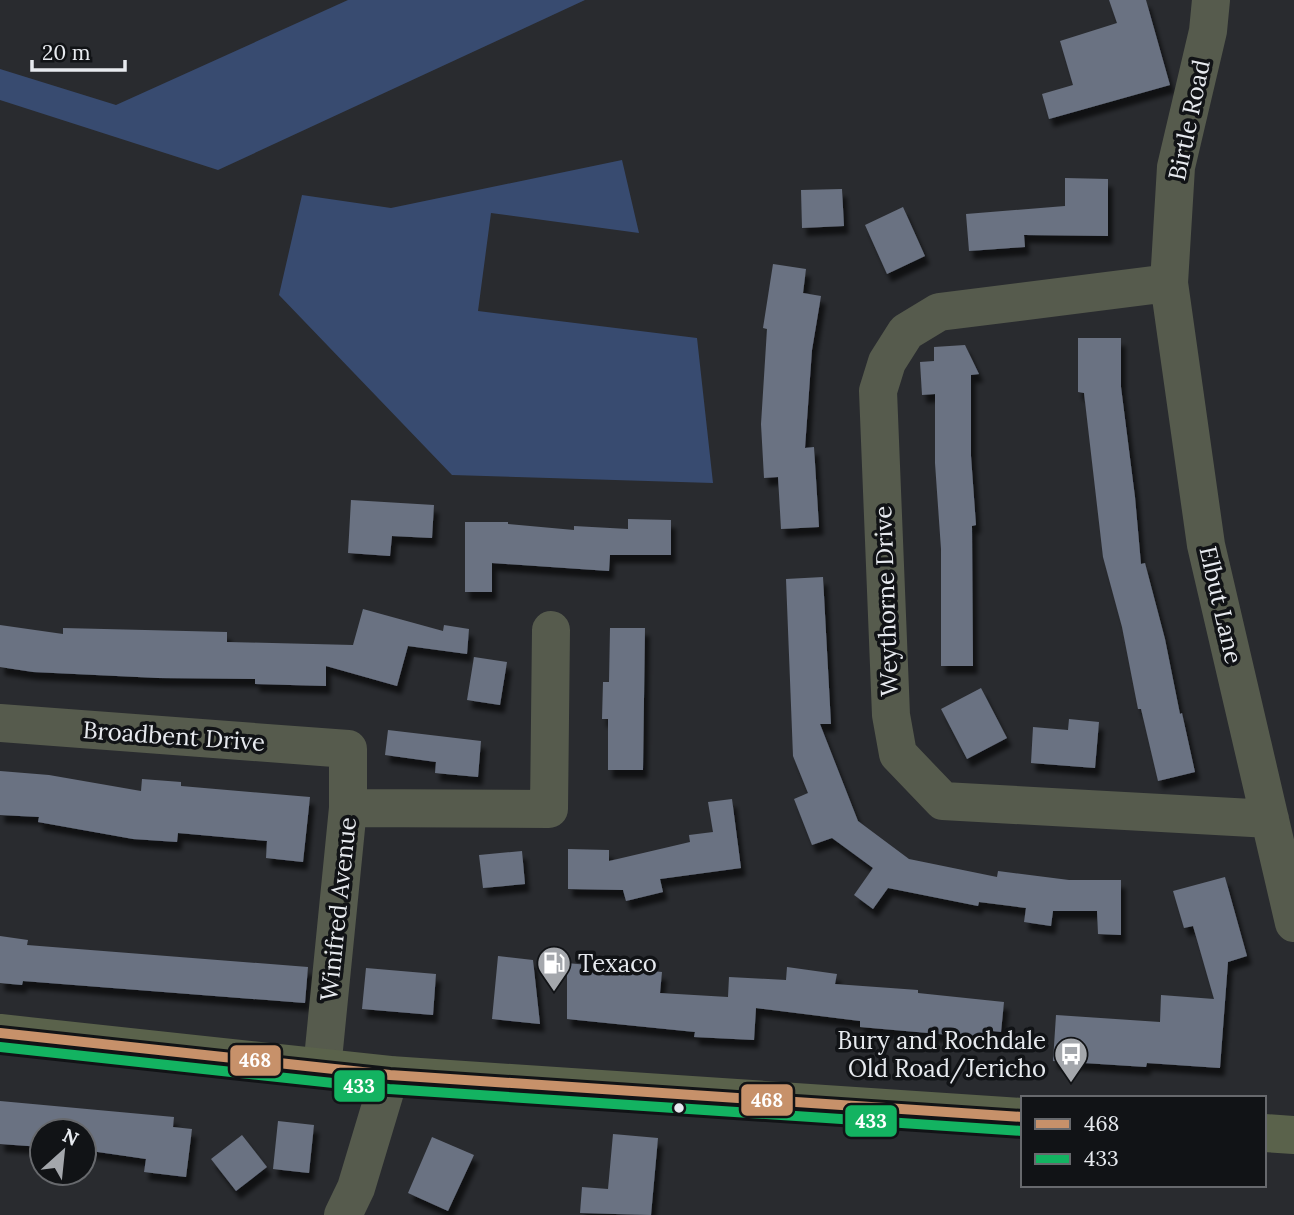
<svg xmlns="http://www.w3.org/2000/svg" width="1294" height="1215" viewBox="0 0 1294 1215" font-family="Lora,serif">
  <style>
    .green { fill: #384b70 }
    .building { fill: #6a7282; filter: url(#shadow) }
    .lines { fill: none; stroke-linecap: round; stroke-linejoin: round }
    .minor { stroke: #565b4d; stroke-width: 38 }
    .major { stroke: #5a624b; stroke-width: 38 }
    .bus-1-casing { stroke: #111316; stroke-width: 16 }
    .bus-2-casing { stroke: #111316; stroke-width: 16 }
    .bus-1 { stroke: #c7916a; stroke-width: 10 }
    .bus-2 { stroke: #13b361; stroke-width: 10 }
    .bus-dot { fill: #e7eaef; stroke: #111316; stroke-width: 2.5 }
    .labels { text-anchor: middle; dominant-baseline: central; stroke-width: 7; stroke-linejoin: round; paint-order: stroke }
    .street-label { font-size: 24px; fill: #e7eaef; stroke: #111316 }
    .poi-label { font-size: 24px; fill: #e7eaef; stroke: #111316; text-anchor: start }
    .line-badge { stroke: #111316; stroke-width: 2.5 }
    .badge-label { font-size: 19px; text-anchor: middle; font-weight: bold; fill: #fff }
  </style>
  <defs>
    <filter id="shadow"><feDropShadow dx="4.5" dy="8" stdDeviation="2" flood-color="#0009"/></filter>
  </defs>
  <rect width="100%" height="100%" fill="#292b2f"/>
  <path class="green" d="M348,0H585L218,170L0,100V69L116,105Z
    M622,160L639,233L491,213L478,311L697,338L713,483L452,475L279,295L302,195L391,208Z"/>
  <path class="building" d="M1109,0H1146L1170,85L1049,119L1042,94L1073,85L1060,41L1117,23Z
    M1065,178L1108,179V236L1024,235L1025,247L969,251L966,214L1065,206Z
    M842,189L844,226L802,228L801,190Z
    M903,207L925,256L887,274L865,225Z
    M773,264L806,269L803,293L821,296L812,350L805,448L814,447L819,527L781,529L778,477L764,478L761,424L767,329L763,328Z
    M1078,338H1121V387L1135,497L1141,564L1145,563L1165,639L1180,714L1182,713L1195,772L1158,781L1141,709H1138L1122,627L1103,557L1084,393L1078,392Z
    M965,345L979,374L971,375V456L976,525L972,526L973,666H941V549L935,463V394L922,395L920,362L934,361V347Z
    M351,500L434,505L432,538L392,536L390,556L348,553Z
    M628,519L671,520V555H610L609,571L492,563V592H465V522H508V524L574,530V526L628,529Z
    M823,577L831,724H820L858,821L909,859L997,877L998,871L1069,880H1121V935L1098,934L1097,911H1053L1051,926L1024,922L1026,908L979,902L978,906L888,888L873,909L854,895L873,868L832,838L812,845L794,799L808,793L793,756L786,579Z
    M363,609L443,631L444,625L469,629L467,654L408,646L397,686L326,666V686L255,684V679L158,678L33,672L0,667V625L63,634V628L227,632V642L353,645Z
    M610,628H645L643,770H608V719H602L603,682H609Z
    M474,657L507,662L500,705L467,700Z
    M981,688L1007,738L967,759L941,709Z
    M1069,719L1099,722L1095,768L1031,763L1033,727L1068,730Z
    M388,730L481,741L478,777L435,773L436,762L385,755Z
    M0,771L49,775L141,791L142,779L181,782V786L310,797L303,862L266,858L267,841L178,833L177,842L133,839L38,822L39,817L0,815Z
    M732,799L741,868L660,879L663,892L626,901L623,890L568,889V849L609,850V861L690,842L689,835L713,832L708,802Z
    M522,851L525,884L483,888L479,855Z
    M1225,877L1247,956L1228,962L1220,1068L1147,1063L1146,1067L1053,1061L1056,1015L1160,1022L1161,995L1214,999L1193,926L1184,928L1173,891Z
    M0,936L28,940L27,945L308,967L305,1003L23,981L22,985L0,983Z
    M498,956L533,960L540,1024L492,1019Z
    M567,963L662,972L660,993L728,997L729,977L786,980L787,967L837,974L835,984L918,990V993L1004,1002L1001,1032L984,1030V1038L860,1027V1021L756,1008L754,1040L694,1037L695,1032L567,1019Z
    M366,968L436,974L433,1015L362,1009Z
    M0,1101L174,1117L173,1127L192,1129L186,1177L144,1172L146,1159L84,1150V1131H42V1147L0,1144Z
    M278,1121L314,1125L309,1173L273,1169Z
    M613,1134L658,1138L651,1215L580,1213L582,1187L608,1189Z
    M242,1135L267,1167L236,1191L211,1159Z
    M432,1137L474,1155L448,1211L408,1193Z"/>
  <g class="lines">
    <path class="minor" d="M1211,0L1208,31L1176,167L1169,283L1206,545L1294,923
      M1169,283L939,312L906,332L887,362L878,391L891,715L898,754L943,801L1270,819
      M0,723L348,749V808L322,1069
      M348,808L549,809L551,630
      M343,1215L356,1188L390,1075"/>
    <path class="major" d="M0,1033L390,1075L1023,1117
      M1264,1133L1294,1135"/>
    <g class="bus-1-casing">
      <path id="bus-1" d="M0,1033L390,1075L1023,1117"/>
    </g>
    <g class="bus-2-casing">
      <path id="bus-2" d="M0,1047L389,1089L1022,1131"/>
    </g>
    <use href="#bus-1" class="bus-1"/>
    <use href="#bus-2" class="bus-2"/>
  </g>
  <defs>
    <g id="fuel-pin" transform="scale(1.75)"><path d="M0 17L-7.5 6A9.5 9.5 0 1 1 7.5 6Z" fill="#a4a7ac" stroke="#111316"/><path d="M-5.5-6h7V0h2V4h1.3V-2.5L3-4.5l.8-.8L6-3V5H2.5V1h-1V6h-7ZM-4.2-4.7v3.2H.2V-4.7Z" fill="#fff"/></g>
    <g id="bus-pin" transform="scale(1.75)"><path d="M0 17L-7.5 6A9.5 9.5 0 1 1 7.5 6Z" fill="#a4a7ac" stroke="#111316"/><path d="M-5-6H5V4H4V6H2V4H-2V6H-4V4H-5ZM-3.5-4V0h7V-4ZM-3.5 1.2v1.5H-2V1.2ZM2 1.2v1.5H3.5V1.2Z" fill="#fff"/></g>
  </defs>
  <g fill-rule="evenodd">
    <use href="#fuel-pin" x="554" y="963"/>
    <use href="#bus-pin" x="1071" y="1054"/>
  </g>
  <circle class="bus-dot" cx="679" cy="1108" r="6"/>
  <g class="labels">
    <g class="street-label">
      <text transform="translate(1189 120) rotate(-78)">Birtle Road</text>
      <text transform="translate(886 601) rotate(-92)">Weythorne Drive</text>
      <text transform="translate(1221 605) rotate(77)">Elbut Lane</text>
      <text transform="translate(174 736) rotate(4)">Broadbent Drive</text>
      <text transform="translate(338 909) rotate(-84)">Winifred Avenue</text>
    </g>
    <g class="poi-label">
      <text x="578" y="963">Texaco</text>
      <text x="1046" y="1040" text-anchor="end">Bury and Rochdale<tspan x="1046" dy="28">Old Road/Jericho</tspan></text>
    </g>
  </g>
  <g class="line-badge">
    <rect x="229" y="1044" width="53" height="33" rx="7" fill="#c7916a"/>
    <rect x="333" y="1069" width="53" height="34" rx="7" fill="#13b361"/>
    <rect x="740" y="1083" width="54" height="34" rx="7" fill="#c7916a"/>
    <rect x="844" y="1104" width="54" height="34" rx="7" fill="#13b361"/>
  </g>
  <g class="badge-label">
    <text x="255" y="1067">468</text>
    <text x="359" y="1093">433</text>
    <text x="767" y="1107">468</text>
    <text x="871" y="1128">433</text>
  </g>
  <rect x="1021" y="1096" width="245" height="91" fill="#111316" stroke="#67696d" stroke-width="2"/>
  <rect x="1035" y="1119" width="35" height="10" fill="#c7916a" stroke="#67696d" stroke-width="2"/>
  <text x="1084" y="1131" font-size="21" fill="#e7eaef">468</text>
  <rect x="1035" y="1154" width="35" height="10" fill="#13b361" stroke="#67696d" stroke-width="2"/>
  <text x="1084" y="1166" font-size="21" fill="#e7eaef">433</text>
  <g transform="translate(63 1152) rotate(27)"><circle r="33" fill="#111316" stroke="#67696d" stroke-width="2"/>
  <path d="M0-5L12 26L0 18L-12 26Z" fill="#a4a7ac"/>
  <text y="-10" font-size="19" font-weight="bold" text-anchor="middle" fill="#e7eaef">N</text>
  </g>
  <path d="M32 60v10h93v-10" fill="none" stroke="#e7eaef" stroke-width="3.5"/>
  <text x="42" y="60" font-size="21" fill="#e7eaef" stroke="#111316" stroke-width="5" paint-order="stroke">20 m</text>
</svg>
